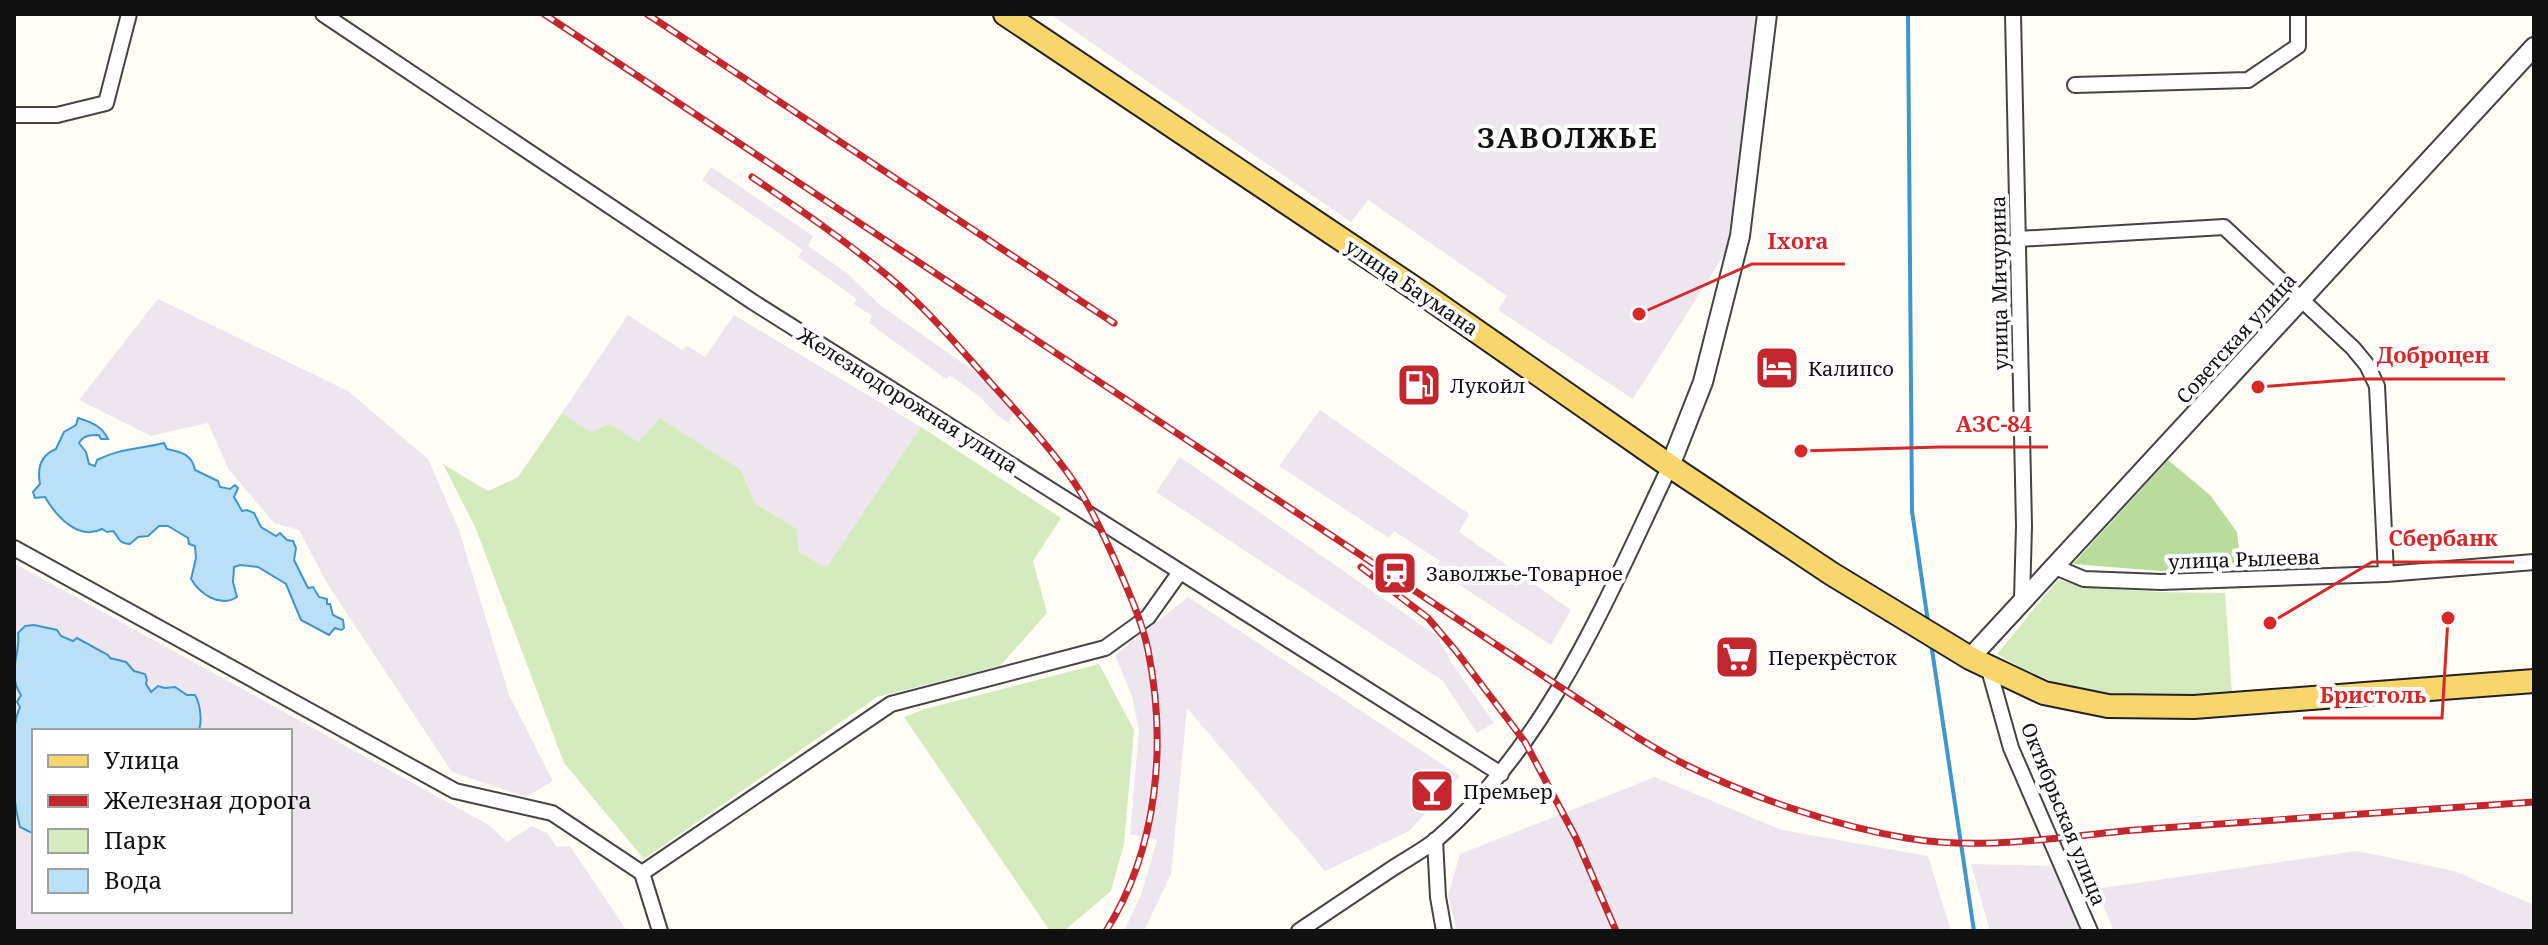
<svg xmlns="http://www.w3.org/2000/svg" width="2548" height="945" viewBox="0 0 2548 945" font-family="'Noto Serif',serif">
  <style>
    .industrial { fill: #eee6ef; fill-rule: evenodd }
    .green { fill: #d5ebbd }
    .forest { fill: #b9dc9c }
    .water { fill: #b9e0f7; stroke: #3f96cf; stroke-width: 2 }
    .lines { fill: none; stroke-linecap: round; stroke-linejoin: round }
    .stream { stroke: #3f96cf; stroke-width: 4 }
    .minor-casing { stroke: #444; stroke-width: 18 }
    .tertiary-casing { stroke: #444; stroke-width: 22 }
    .primary-casing { stroke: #222; stroke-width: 26 }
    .minor { stroke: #fff; stroke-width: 14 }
    .tertiary { stroke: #fff; stroke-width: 18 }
    .primary { stroke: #f9d66b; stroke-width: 22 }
    .rail-casing { stroke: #c4262e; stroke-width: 7 }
    .rail { stroke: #fff; stroke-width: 4; stroke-dasharray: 12; stroke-linecap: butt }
    .labels { text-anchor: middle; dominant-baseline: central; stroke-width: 8; stroke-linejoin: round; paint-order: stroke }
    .street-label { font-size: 20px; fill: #111; stroke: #fff }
    .poi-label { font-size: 20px; fill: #111; stroke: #fff; text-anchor: start }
    .district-label { font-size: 28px; font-weight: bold; letter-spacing: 2px; fill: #111; stroke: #fff }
    .leader { fill: none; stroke: #d62828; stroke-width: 3 }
    .callout-dot { fill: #d62828; stroke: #fff; stroke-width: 3 }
    .callout-label { font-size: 22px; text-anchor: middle; font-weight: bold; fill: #d62828; stroke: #fff; stroke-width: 8; stroke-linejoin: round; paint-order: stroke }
  </style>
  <rect width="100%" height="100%" fill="#fffdf5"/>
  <path class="industrial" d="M1050,14H1756L1727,250L1633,399L1498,310L1507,296L1368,200L1351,222Z
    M711,167L813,236L808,246L847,273L880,305L988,381L1016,411L1008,422L998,416L980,397L950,375L946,379L869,323L872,316L854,304L857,299L798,257L803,250L702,180Z
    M158,299L348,391L428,459L459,530L509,695L553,781L526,797L452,772L328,585L299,530L274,523L229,470L208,423L151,436L79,400Z
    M628,315L682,350L687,346L705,357L734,315L921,427L826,569L799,552L797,529L755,503L741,470L660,418L638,442L591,432L562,413Z
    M1320,410L1469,514L1459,532L1571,610L1551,645L1435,569L1440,561L1394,531L1389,538L1279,466Z
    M1180,457L1437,636L1451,662L1494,723L1477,733L1443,681L1156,492Z
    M14,563L489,825L507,842L532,826L547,833L557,847L570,846L627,931H14ZM34,731H290V911H34Z
    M1188,597L1460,776L1409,831L1325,871L1187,708L1171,874L1144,931H1124L1141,895L1157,840L1130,834L1139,731L1132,696L1115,655Z
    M1655,777L1782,830L1928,856L1951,931H1457L1448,896L1460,854Z
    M2357,851L2454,871L2534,905V931H2114L2096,889Z
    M1971,864L2053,866L2084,931H1990Z"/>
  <path class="green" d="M562,413L591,432L610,424L638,442L660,418L741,470L755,503L797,529L799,552L826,568L921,427L1061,518L1033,561L1047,613L1000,666L877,697L644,859L564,763L476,529L443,464L488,491L518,477Z
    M2058,580C2113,593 2169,592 2225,593L2232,693C2181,695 2126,702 2077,689C2049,682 2022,669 1997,654Z
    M1099,664L1134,730L1124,844L1111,891L1064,931H1050L904,717L925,709Z"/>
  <path class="forest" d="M2168,460L2210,495L2237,532L2241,568L2161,571L2073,564Z"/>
  <path class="water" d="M78,418C91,422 102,426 108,439H101L99,435C90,435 84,435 79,443L86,452L89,464L95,466L97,460C120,448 140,449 164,443L167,449C181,452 192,454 195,470L218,481L220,487L230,489L235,485L238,488L234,497L242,511L247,510L254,513L261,527L276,536L280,533L287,540L293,541L296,548L294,560L308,588L313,587L319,597L327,599V604H330L333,615L343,620L344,628L341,630L335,628L329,635L301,620L286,584L258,567L240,565L234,567L233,582L237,597C220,608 200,594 191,579L196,558L195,546L189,544L188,538L168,526H159L148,536L138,537L130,544C117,543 120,538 113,531L107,532L102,529C78,541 56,516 45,497L35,498L33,492L40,484C37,468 41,455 56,449L64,432L76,425Z
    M34,625L57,630L61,636L73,641L77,638L108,655L110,658L126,662L134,671L145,674L147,680L146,684L151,692L158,686L165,688L175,687L187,695H195C200,703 203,723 198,731H34V834L20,827C12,798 8,734 20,707L17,702L21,695C6,673 21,654 18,633L25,626Z"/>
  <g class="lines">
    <path class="stream" d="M1908,14L1912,511L1928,622
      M1931,643L1974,931"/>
    <g class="minor-casing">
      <path id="minor" d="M323,14L753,302L1501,774
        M2013,14L2024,526L2022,599
        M2075,85L2248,80L2298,46V14
        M14,115H57L106,103L129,14
        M2018,239L2224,227L2353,348L2367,365L2377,386L2386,574
        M14,548L455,791L552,813L642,873L891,704L1105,648L1148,617L1180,572
        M2053,566L2084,579L2161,582L2386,574L2534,562
        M1988,666L2011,748L2090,931
        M1435,840L1438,897L1444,931
        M642,873L660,931
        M1299,931C1329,911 1360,890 1390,870C1405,860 1422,851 1436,840C1549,743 1607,598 1670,466"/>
    </g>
    <g class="tertiary-casing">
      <path id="tertiary" d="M1670,466L1703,382L1740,236L1767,14
        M1970,658L2534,47"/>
    </g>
    <g class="primary-casing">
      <path id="primary" d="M1005,14L1426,296L1670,466L1832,574L1970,658L2044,693L2108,706L2194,707L2534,681"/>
    </g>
    <use href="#minor" class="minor"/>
    <use href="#tertiary" class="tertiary"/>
    <use href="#primary" class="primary"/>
    <g class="rail-casing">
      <path id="rail" d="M544,14L1560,687C1602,714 1644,744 1688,766C1753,798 1836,826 1906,838C1987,852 2067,835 2148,829C2276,819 2405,811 2534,802
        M647,14L1114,323
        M752,177C799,209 846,241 889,277C926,308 958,346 990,382C1018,413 1048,445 1072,479C1090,505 1104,536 1117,565C1129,593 1142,621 1148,650C1167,744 1158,849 1106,931
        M1361,567L1428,618L1456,651L1525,742L1576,838L1616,931"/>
    </g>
    <use href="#rail" class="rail"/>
  </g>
  <defs>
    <g id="hotel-square" transform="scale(2.3)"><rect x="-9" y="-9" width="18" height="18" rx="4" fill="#c4262e" stroke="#fff"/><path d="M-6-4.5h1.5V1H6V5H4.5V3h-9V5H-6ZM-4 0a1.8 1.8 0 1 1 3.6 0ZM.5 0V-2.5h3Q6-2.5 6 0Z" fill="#fff"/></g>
    <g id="fuel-square" transform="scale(2.3)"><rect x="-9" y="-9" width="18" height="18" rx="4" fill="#c4262e" stroke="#fff"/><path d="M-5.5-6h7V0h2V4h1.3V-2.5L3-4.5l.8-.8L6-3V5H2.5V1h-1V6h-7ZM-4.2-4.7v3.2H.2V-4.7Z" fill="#fff"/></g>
    <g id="station-square" transform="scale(2.3)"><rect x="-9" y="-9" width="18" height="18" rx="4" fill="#c4262e" stroke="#fff"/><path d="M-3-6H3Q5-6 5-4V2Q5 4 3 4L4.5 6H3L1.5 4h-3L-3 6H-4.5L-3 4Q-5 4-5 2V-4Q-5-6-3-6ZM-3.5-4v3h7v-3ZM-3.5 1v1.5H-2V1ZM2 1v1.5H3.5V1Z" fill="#fff"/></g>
    <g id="supermarket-square" transform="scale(2.3)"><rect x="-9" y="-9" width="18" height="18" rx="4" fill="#c4262e" stroke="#fff"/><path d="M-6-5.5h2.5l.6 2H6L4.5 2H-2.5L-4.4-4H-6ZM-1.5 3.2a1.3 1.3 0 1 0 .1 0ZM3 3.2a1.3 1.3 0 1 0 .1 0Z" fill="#fff"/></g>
    <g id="bar-square" transform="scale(2.3)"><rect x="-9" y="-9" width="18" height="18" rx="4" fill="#c4262e" stroke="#fff"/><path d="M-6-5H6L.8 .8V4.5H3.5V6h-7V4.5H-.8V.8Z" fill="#fff"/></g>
  </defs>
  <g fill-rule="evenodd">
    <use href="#hotel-square" x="1777" y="368"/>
    <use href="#fuel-square" x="1419" y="385"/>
    <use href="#station-square" x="1395" y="573"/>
    <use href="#supermarket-square" x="1737" y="657"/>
    <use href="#bar-square" x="1432" y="791"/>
  </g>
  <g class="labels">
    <g class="street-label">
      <text transform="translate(1999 283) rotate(-91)">улица Мичурина</text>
      <text transform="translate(1412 287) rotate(34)">улица Баумана</text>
      <text transform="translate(2236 338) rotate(-48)">Советская улица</text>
      <text transform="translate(908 400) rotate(32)">Железнодорожная улица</text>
      <text transform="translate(2244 559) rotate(-2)">улица Рылеева</text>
      <text transform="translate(2064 814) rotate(68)">Октябрьская улица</text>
    </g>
    <g class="poi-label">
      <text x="1808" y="368">Калипсо</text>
      <text x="1450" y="385">Лукойл</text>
      <text x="1426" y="573">Заволжье-Товарное</text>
      <text x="1768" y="657">Перекрёсток</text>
      <text x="1463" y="791">Премьер</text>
    </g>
    <g class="district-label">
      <text x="1568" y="137">ЗАВОЛЖЬЕ</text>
    </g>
  </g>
  <path class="leader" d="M1639 314L1752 264H1845M2258 387L2360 379H2505M1801 451L1940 447H2048M2270 623L2372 562H2514M2448 618L2442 718H2303"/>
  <g class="callout-dot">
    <circle cx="1639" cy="314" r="8"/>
    <circle cx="2258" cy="387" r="8"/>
    <circle cx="1801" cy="451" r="8"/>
    <circle cx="2270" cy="623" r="8"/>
    <circle cx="2448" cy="618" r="8"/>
  </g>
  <g class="callout-label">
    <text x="1798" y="249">Ixora</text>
    <text x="2433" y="363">Доброцен</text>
    <text x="1994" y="432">АЗС-84</text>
    <text x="2443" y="546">Сбербанк</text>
    <text x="2373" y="703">Бристоль</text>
  </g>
  <rect width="2548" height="945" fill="none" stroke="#111111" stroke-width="32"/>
  <rect x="32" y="729" width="260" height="184" fill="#ffffff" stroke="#a0a0a0" stroke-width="2"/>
  <rect x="48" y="755" width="40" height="12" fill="#f9d66b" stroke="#a0a0a0" stroke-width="2"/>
  <text x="104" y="769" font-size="24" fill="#111111">Улица</text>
  <rect x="48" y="795" width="40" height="12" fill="#c4262e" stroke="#a0a0a0" stroke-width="2"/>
  <text x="104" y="809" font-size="24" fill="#111111">Железная дорога</text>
  <rect x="48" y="829" width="40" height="24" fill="#d5ebbd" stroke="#a0a0a0" stroke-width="2"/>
  <text x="104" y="849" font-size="24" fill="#111111">Парк</text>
  <rect x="48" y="869" width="40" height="24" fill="#b9e0f7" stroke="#a0a0a0" stroke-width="2"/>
  <text x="104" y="889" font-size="24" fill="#111111">Вода</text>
</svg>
